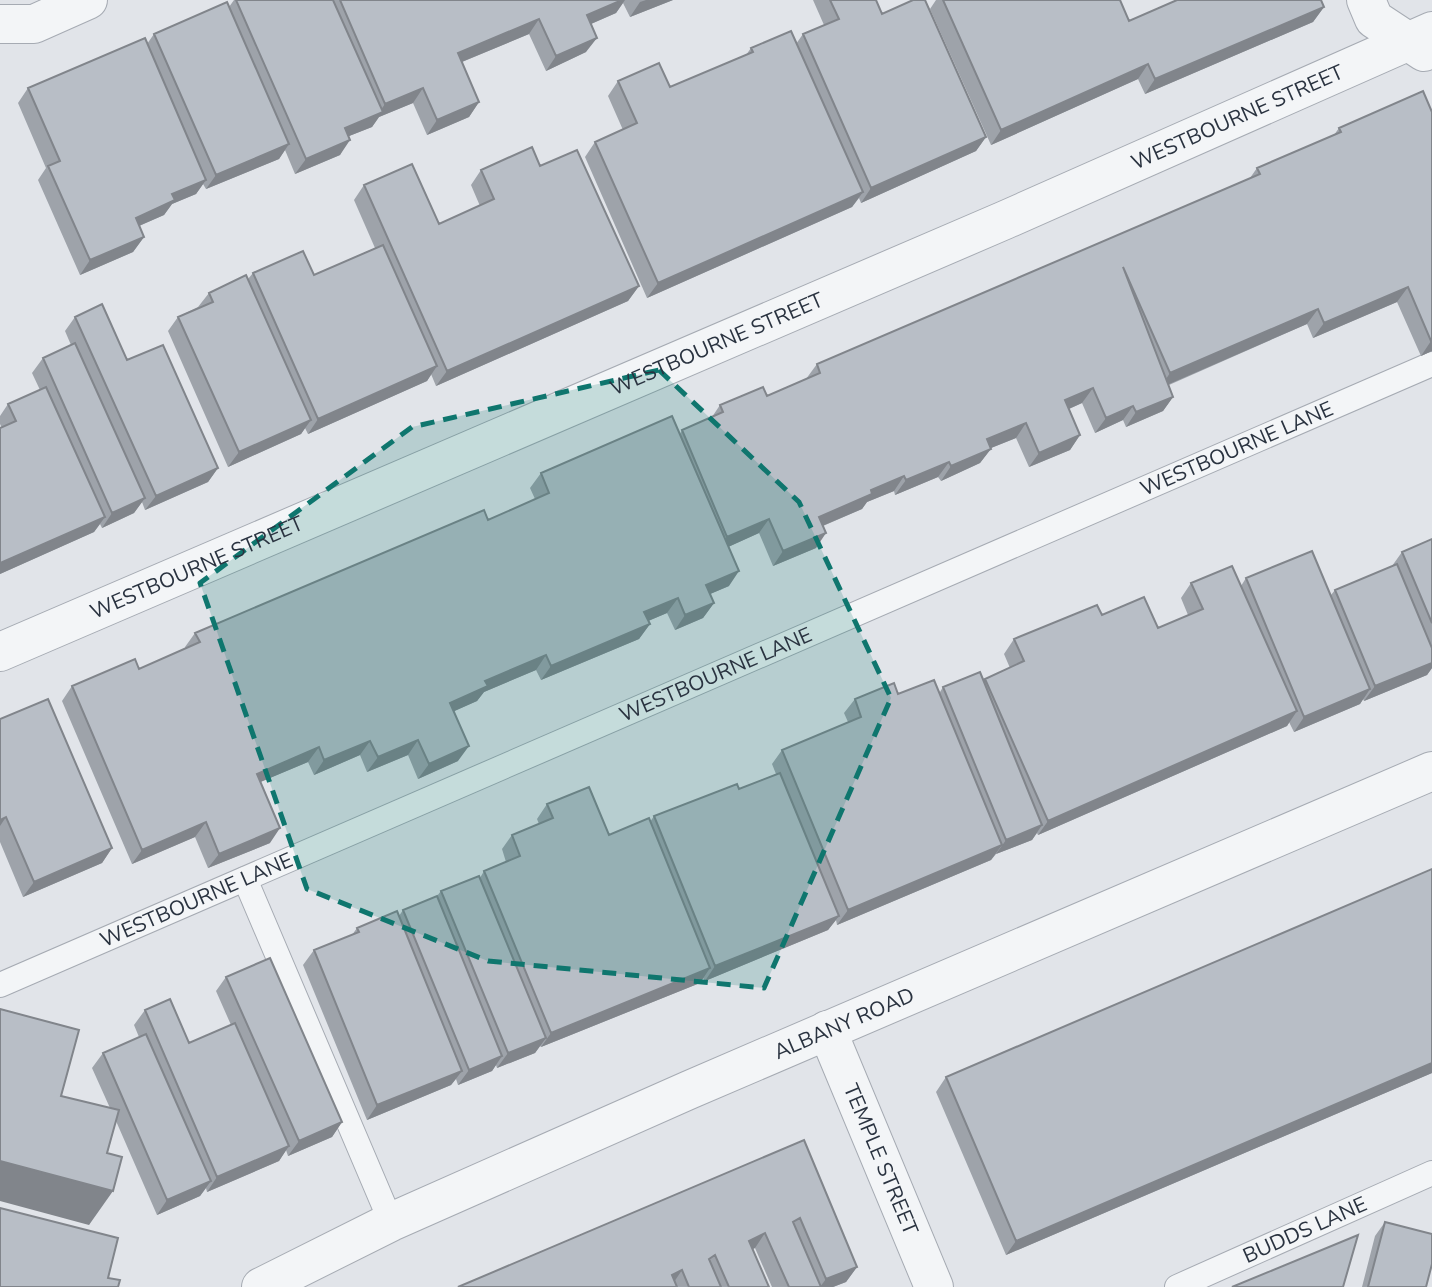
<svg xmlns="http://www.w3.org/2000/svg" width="1432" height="1287" viewBox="0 0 1432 1287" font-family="'Nunito Sans',sans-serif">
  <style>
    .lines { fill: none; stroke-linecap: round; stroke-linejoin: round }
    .lane-casing { stroke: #a6abb3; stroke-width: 26 }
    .street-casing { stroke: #a6abb3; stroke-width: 40 }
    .lane { stroke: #f3f5f7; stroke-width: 24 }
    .street { stroke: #f3f5f7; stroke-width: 38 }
    .wall { fill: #9ea3aa }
    .shaded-wall { fill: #81858b }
    .building { fill: #b8bec6; stroke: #81858b; stroke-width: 2 }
    .marked { fill: #0f766e; fill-opacity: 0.2; stroke: #0f766e; stroke-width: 5; stroke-dasharray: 14 9; stroke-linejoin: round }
    .labels { text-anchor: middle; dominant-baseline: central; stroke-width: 7; stroke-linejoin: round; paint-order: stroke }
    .street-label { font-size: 21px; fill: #2a3340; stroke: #f0f3f6 }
  </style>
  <rect width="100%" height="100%" fill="#e1e4e9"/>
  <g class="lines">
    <g class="lane-casing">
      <g id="lane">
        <path d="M245,879L391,1222"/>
        <path id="s1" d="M0,985L1432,364"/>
        <path id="s2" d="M1177,1287L1432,1173"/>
      </g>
    </g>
    <g class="street-casing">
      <g id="street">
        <path d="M1366,0L1374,19L1424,52"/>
        <path d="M0,24H34L88,0"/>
        <path id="s3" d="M0,652L1005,220L1432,31"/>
        <path id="s4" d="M827,1030L934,1287"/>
        <path id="s5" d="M261,1287L391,1222L689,1090L1432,771"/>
      </g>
    </g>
    <use href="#lane" class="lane"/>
    <use href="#street" class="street"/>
  </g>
  <path class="wall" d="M234,0H673L630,17L623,3L616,13L591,24L586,52L546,71L529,34L462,62L479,102L469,117L427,135L413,103L379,117L372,127L349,136L340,155L295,174L285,150L279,159L206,189L203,184L196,194L172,204L164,215L139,226L144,237L133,252L80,275L38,180L46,168L18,103L28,88L147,44L154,34L229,7Z
    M813,0H876L882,14L986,137L976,151L861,203L859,198L852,207L647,298L585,157L595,142L623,130L608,96L618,81L670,87L746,55L751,48L796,44L803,34L824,25Z
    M936,0H1120L1129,21L1176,1L1175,0H1321L1324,7L1313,22L1145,94L1138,79L991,145L930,9Z
    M1432,112V351L1421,356L1397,302L1313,338L1307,324L1169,385L1173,397L1163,411L1126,427L1123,420L1095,433L1082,403L1069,409L1080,435L1070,450L1029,467L1016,438L991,448L980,463L941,481L938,477L895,495L894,491L867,502L862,509L823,526L816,548L773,566L759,533L728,547L729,586L710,594L714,603L703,618L675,630L667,613L648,621L650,624L639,639L541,680L536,670L484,692L477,701L454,711L458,761L418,779L408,755L367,772L360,755L314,775L308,762L260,782L270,843L208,868L195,837L132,864L62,701L72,686L139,669L186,649L185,647L195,633L488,520L535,499L530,488L541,473L680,434L682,430L712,417L720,405L767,396L806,379L817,364L1250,178L1257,168L1334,135L1339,128Z
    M540,166L639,286L628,301L436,386L431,374L427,381L308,434L305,428L301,434L228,467L168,331L178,317L198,307L209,293L248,279L253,273L314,275L375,248L354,200L364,185L439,224L480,206L471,185L481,170Z
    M75,317L127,360L218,468L208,482L145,510L142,502L134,513L102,528L100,524L94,532L0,574V428H2L0,424V416L8,404L40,390L32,373L43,358L71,345L65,331Z
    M1432,539V668L1427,675L1364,701L1363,699L1360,704L1294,732L1289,722L1287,726L1038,835L1037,833L1032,840L996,854L991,860L837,925L836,920L828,930L705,981L703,978L700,983L541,1047L540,1046L535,1053L497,1068L496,1065L492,1071L458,1085L456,1079L451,1085L367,1120L303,965L314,950L352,935L357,928L399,916L403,910L437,896L441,891L480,878L484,871L506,862L502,849L512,835L539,824L537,819L547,804L609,835L650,822L654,816L739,789L776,774L772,764L782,750L848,722L844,713L855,699L898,694L940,692L943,687L983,681L985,679L1010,668L1004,654L1014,639L1102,615L1158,628L1188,615L1181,598L1191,583L1241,586L1246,578L1331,595L1335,590L1392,566L1402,552Z
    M0,719L112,848L102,863L23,897L0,842Z
    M1432,869V1073L1006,1255L936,1092L946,1077Z
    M226,977L342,1122L332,1137L288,1156L286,1150L279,1161L207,1192L206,1188L200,1196L157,1215L116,1121L89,1225L61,1096L110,1108L92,1068L103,1053L139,1037L134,1025L145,1010L189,1043L231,1025L216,991Z
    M804,1140L857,1267L846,1282L833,1287H772L755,1248L753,1249L769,1287H458Z
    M1385,1222L1426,1287H1362L1375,1236Z"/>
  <path class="shaded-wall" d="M622,0H625L616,13L577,30L587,15Z
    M646,0H673L630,17L640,2Z
    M1324,7L1313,22L1145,94L1155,79Z
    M539,19L529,34L447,68L458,53Z
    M597,38L586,52L546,71L556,56Z
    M1148,64L1138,79L991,145L1001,130Z
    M423,88L413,103L379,117L372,127L334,142L345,128L378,114L385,104Z
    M479,102L469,117L427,135L437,120Z
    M986,137L976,151L861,203L871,188Z
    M350,140L340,155L295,174L306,159Z
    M289,144L279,159L206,189L216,175Z
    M206,180L196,194L172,204L164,215L125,232L136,218L172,194Z
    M863,192L852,207L647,298L658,283Z
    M144,237L133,252L80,275L90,260Z
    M639,286L628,301L436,386L447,371Z
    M1408,287L1397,302L1313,338L1324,323Z
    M1318,309L1307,324L1160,388L1170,373Z
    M1431,341H1432V351L1421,356Z
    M437,366L427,381L308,434L318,419Z
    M1093,388L1082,403L1055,415L1065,400Z
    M1173,397L1163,411L1126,427L1136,412Z
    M1133,406L1123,420L1095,433L1106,418Z
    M311,420L301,434L228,467L239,452Z
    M1026,423L1016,438L976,454L987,439Z
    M1080,435L1070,450L1029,467L1039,453Z
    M991,449L980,463L941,481L951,466Z
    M949,462L938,477L895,495L906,480Z
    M218,468L208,482L145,510L156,496Z
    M904,476L894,491L867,502L862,509L808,532L819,517L871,490Z
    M145,498L134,513L102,528L112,513Z
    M105,517L94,532L0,574V563Z
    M769,519L759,533L717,552L727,537Z
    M826,533L816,548L773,566L783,551Z
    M739,571L729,586L696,600L706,585Z
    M678,598L667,613L634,627L644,612Z
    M714,603L703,618L675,630L685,615Z
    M650,624L639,639L541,680L551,666Z
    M546,655L536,670L484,692L477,701L439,718L450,703L485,681Z
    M1432,663V668L1427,675L1364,701L1375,686Z
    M1370,689L1360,704L1294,732L1304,717Z
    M1297,711L1287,726L1038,835L1048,821Z
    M418,740L408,755L367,772L378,757Z
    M370,741L360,755L314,775L324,760Z
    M469,746L458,761L418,779L429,764Z
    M319,747L308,762L246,788L257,774Z
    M6,817L0,826V820Z
    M206,822L195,837L132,864L142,850Z
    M1042,825L1032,840L996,854L1006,840Z
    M280,828L270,843L208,868L219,854Z
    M1002,845L991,860L837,925L848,910Z
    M112,848L102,863L23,897L34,882Z
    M839,916L828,930L705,981L715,966Z
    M710,968L700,983L541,1047L551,1033Z
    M546,1038L535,1053L497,1068L508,1053Z
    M502,1056L492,1071L458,1085L469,1070Z
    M1432,1063V1073L1006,1255L1016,1241Z
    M462,1071L451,1085L367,1120L377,1105Z
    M342,1122L332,1137L288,1156L299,1141Z
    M289,1146L279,1161L207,1192L217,1177Z
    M0,1161L113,1191L89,1225L0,1201Z
    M211,1181L200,1196L157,1215L167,1200Z
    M765,1233L755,1248L739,1255L749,1241Z
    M857,1267L846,1282L833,1287H820L826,1279Z
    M682,1270L672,1285V1275Z"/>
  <path class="building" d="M236,0H333L383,112L345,128L350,140L306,159Z
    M340,0H622L587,15L597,38L556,56L539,19L458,53L479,102L437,120L423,88L385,104Z
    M830,0H876L882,14L913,0H925L986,137L871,188L803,34L839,19Z
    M943,0H1120L1129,21L1177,0H1321L1324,7L1155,79L1148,64L1001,130Z
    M227,2L289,144L216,175L154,34Z
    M791,31L863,192L658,283L595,142L637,123L618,81L659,63L670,87L753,52L751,48Z
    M145,38L206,180L172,194L175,200L136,218L144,237L90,260L48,166L60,161L28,88Z
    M1423,91L1432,112V341H1431L1408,287L1324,323L1318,309L1170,373L1123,267L1173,397L1136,412L1133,406L1106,418L1093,388L1065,400L1080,435L1039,453L1026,423L987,439L991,449L951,466L949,462L906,480L904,476L871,490L872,494L819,517L826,533L783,551L769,519L727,537L682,430L723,412L720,405L763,387L767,396L820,373L817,364L1260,174L1257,168L1341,132L1339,128Z
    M532,147L540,166L577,150L639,286L447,371L364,185L412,164L439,224L494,199L481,170Z
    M383,245L437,366L318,419L253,273L303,251L314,275Z
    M246,275L311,420L239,452L178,317L213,302L209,293Z
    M102,304L127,360L163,345L218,468L156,496L75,317Z
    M75,343L145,498L112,513L43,358Z
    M46,387L105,517L0,563V428L16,421L8,404Z
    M672,416L739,571L706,585L714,603L685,615L678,598L644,612L650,624L551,666L546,655L485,681L488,686L450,703L469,746L429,764L418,740L378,757L370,741L324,760L319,747L257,774L280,828L219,854L206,822L142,850L72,686L135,659L139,669L200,642L195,633L484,510L488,520L549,493L541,473Z
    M1432,539V623L1402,552Z
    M1312,551L1370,689L1304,717L1246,578Z
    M1397,564L1432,648V663L1375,686L1335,590Z
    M1232,566L1297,711L1048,821L985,679L1024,661L1014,639L1097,605L1102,615L1144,597L1158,628L1203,609L1191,583Z
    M980,672L1042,825L1006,840L943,687Z
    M934,680L1002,845L848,910L782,750L861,717L855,699L894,683L898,694Z
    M48,699L112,848L34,882L6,817L0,820V719Z
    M780,773L839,916L715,966L654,816L737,784L739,789Z
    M589,787L609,835L649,818L710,968L551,1033L484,871L520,856L512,835L553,818L547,804Z
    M1432,869V1063L1016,1241L946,1077Z
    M479,876L546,1038L508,1053L441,891Z
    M437,896L502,1056L469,1070L403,910Z
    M397,911L462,1071L377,1105L314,950L359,932L357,928Z
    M270,958L342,1122L299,1141L226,977Z
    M170,999L189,1043L235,1023L289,1146L217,1177L145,1010Z
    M0,1009L79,1030L61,1096L119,1110L107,1153L122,1157L113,1191L0,1161Z
    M146,1034L211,1181L167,1200L103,1053Z
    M804,1140L857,1267L826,1279L800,1218L793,1222L821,1287H789L765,1233L749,1241L769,1287H729L715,1255L709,1259L721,1287H689L682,1270L672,1275L677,1287H458Z
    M0,1208L118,1238L108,1278L120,1280L118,1287H0Z
    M1385,1222L1432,1234V1264L1426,1287H1368Z
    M1358,1235L1343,1287H1232Z"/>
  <path class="marked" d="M659,370L799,502L891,698L764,988L488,961L307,889L200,583L412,427Z"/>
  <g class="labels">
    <g class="street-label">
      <text stroke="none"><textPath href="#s3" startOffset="1348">WESTBOURNE STREET</textPath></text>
      <text stroke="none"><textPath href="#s3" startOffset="780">WESTBOURNE STREET</textPath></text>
      <text stroke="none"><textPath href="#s1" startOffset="1348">WESTBOURNE LANE</textPath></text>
      <text stroke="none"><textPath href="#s3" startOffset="214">WESTBOURNE STREET</textPath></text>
      <text stroke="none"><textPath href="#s1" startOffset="780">WESTBOURNE LANE</textPath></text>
      <text stroke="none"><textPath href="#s1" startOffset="214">WESTBOURNE LANE</textPath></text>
      <text stroke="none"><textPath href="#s5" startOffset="640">ALBANY ROAD</textPath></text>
      <text stroke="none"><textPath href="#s4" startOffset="140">TEMPLE STREET</textPath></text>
      <text stroke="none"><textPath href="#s2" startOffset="140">BUDDS LANE</textPath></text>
    </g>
  </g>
</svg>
